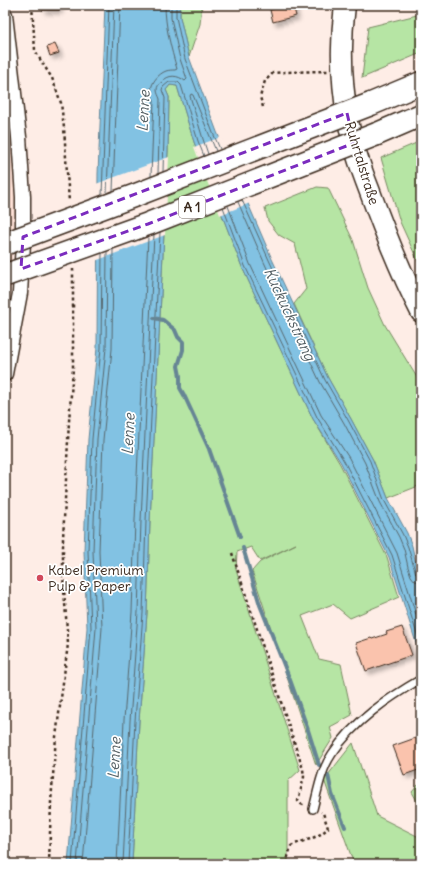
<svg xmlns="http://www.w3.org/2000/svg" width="426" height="869" viewBox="0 0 426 869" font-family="Delius,sans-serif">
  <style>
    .built { fill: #fde0d5 }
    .green { fill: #b6e5a4; stroke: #788861 }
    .water { fill: #82c2e3; stroke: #668594 }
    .pier { fill: #feede6 }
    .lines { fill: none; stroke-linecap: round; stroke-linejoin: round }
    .shore { stroke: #57676d; stroke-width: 1 }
    .stream { stroke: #668594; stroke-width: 4 }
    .building { fill: #fac3ad; stroke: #3b2a1e; filter: url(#shadow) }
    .lane-casing { stroke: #3b2a1e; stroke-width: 10 }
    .street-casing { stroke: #3b2a1e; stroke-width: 17 }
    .secondary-casing { stroke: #3b2a1e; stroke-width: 23 }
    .highway-casing { stroke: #3b2a1e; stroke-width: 25 }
    .path { stroke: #3b2a1e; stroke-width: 2.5; stroke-dasharray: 3 3; stroke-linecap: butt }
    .lane { stroke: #fff; stroke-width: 7 }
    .street { stroke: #fff; stroke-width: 14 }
    .secondary { stroke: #fff; stroke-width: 20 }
    .highway { stroke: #fff; stroke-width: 22 }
    .highway-bridge-casing { stroke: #3b2a1e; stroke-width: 25; stroke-linecap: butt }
    .highway-bridge { stroke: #fff; stroke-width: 22 }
    .marked { fill: none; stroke: #7b2cbf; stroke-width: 3; stroke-dasharray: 8 5; stroke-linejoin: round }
    .poi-dot { fill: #d1495b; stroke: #fff; stroke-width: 1.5 }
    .labels { text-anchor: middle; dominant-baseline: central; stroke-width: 3.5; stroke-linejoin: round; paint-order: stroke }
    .shield { fill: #fff; stroke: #766a62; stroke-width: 1 }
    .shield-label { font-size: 13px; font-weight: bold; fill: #3b2a1e }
    .street-label { font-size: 14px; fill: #3b2a1e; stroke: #fff }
    .poi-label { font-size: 14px; fill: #3b2a1e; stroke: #fff; text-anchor: start }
    .water-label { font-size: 15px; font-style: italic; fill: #545f63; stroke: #fff }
  </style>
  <defs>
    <filter id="shadow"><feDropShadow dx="3.5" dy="3.5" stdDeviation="2" flood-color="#0004"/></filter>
  </defs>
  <rect width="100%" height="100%" fill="#feede6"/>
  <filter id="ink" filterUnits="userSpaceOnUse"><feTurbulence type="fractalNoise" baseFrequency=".025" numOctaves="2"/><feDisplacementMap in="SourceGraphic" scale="8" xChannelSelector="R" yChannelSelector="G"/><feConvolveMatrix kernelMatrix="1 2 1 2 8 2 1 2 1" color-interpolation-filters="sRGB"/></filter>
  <g filter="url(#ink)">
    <path class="built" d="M5,86L11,131L16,208L7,322L5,333Z"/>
    <path class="green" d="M180,5H202L200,24L189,57L180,17Z
      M421,14V53L362,78L368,27Z
      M170,85L177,86L194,142L242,267L313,419L340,464L387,557L399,597L350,618L333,604L302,616L319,659L341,664L352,715L330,727L333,738L316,765L252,571L260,562L296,544L260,561L251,547L237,552L236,570L300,770L288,781V864H132L139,721L147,613L150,521L168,151L169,97L166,90Z
      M421,141V268L400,222L381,158Z
      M317,187L328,188L353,240L368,288L385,325L421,384V485L388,498L373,460L351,419L328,378L294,304L306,289L302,272L295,244L279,235L268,221L265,208Z
      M353,743L377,816L421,838V864H354L324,780Z
      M421,784V808L412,792L418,785Z"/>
    <path class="water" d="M105,5H180V17L189,57L217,132L272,259L328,378L351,419L373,460L388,498L407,533L412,546L416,564L421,578V659L389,557L341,463L313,419L242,267L194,142L177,86L170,85L166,90L169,97L168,151L150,521L147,613L139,721L132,864H68L87,628L84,551L88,439L97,348L98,174Z"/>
    <path class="pier" d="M221,137L250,203L220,215L194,147Z
      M169,157L165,235L95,261L96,184Z"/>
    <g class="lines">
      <path class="shore" d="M176,5V17L185,59L213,133L220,149
        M208,154L203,139L190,96L191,94L193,95L216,151
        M163,172L165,98L162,90L163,87L169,82H178L181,85L198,141L204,156
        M158,174L160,99C159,96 157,93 157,90C157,86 159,84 162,82C168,74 178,75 185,81L187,79L180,59L171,18V5
        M151,176L154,101C153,98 151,95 151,91C151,83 158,74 166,71C169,70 172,70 175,70L177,69C171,49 165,26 165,5
        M113,191L120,5
        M107,193L114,5
        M102,195L109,5
        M242,200L269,260L325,380L348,420L370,461L384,500L403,535L408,547L416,574L418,576L421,577
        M238,202L264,262L320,382L344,423L365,463L380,502L399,537L404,549L408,567L411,576L415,581L421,582
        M228,206L250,264L321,415L349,458L397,553L421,631
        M223,207L245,266L317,417L344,461L392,555L421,647
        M72,864L91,628L88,551L92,439L101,348L102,253
        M77,864L96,628L93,551L97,439L106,348L107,252
        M83,864L102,628L99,551L103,440L112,349L113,249
        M117,864L124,720L132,612L135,520L148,237
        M123,864L130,721L138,612L141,521L154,234
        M128,864L135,721L143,613L146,521L160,232"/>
      <path class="stream" d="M154,318L163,320L175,330L178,337L183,342V350L178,366L180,376V388L184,395L209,449L240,537
        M243,548L260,605L290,680L308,730L319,765
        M328,775L332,794L345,827"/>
    </g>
    <path class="building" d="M42,5H59V10H42Z
      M287,5H293L296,16L273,22L270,10Z
      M55,44L59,53L50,56L47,47Z
      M402,627L412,655L366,671L356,643L371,638L372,639L387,634L386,632Z
      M421,736V769L404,775L393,746Z"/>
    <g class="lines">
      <g class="lane-casing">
        <path id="lane" d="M313,809C318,790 321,770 332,754C354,721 388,698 421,679"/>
      </g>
      <g class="street-casing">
        <path id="street" d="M5,15L19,137L23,197V244L20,293L5,374"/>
      </g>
      <g class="secondary-casing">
        <path id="secondary" d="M345,5C340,43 341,82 348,120C352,144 361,169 370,192C385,233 401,273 421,312"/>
      </g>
      <g class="highway-casing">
        <path id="highway" d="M371,104L421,83
          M377,134L421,115"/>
      </g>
      <path class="path" d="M32,5L35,50L41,61L52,78L61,103L64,128L69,202
        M263,107L260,97L265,81L273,73L285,72L328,71
        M232,553L303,769L304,777L298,801L301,804L305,806
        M49,864L51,802L56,737L68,644L63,576V539L69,421L73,368V269
        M286,864L291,846C305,839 316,840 328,828L323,813L321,812"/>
      <use href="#lane" class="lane"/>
      <use href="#street" class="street"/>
      <use href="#secondary" class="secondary"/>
      <use href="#highway" class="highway"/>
      <g class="highway-bridge-casing">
        <path id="highway-bridge" d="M7,243L136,195L371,104
          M6,275L148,224L377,134"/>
      </g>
      <use href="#highway-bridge" class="highway-bridge"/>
    </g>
  </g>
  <path class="marked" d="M347,113L354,143L148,224L21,269L23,237Z"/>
  <circle class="poi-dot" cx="40" cy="578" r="4"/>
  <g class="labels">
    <rect class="shield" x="179" y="196" width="26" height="22" rx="3"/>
    <g class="shield-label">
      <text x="192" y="207">A 1</text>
    </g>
    <g class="street-label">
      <text transform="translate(362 163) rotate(73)">Ruhrtalstraße</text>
    </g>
    <g class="poi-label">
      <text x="48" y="570">Kabel Premium<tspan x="48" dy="16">Pulp &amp; Paper</tspan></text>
    </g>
    <g class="water-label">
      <text transform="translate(143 111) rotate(-87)">Lenne</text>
      <text transform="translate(290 314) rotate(65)">Kuckuckstrang</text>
      <text transform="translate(128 434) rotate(-87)">Lenne</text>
      <text transform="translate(114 758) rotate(-87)">Lenne</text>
    </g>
  </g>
  <rect width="426" height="869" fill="none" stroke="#fff" stroke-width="20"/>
  <rect x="10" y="10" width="406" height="849" fill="none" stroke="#3b2a1e" stroke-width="1.5" filter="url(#ink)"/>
</svg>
